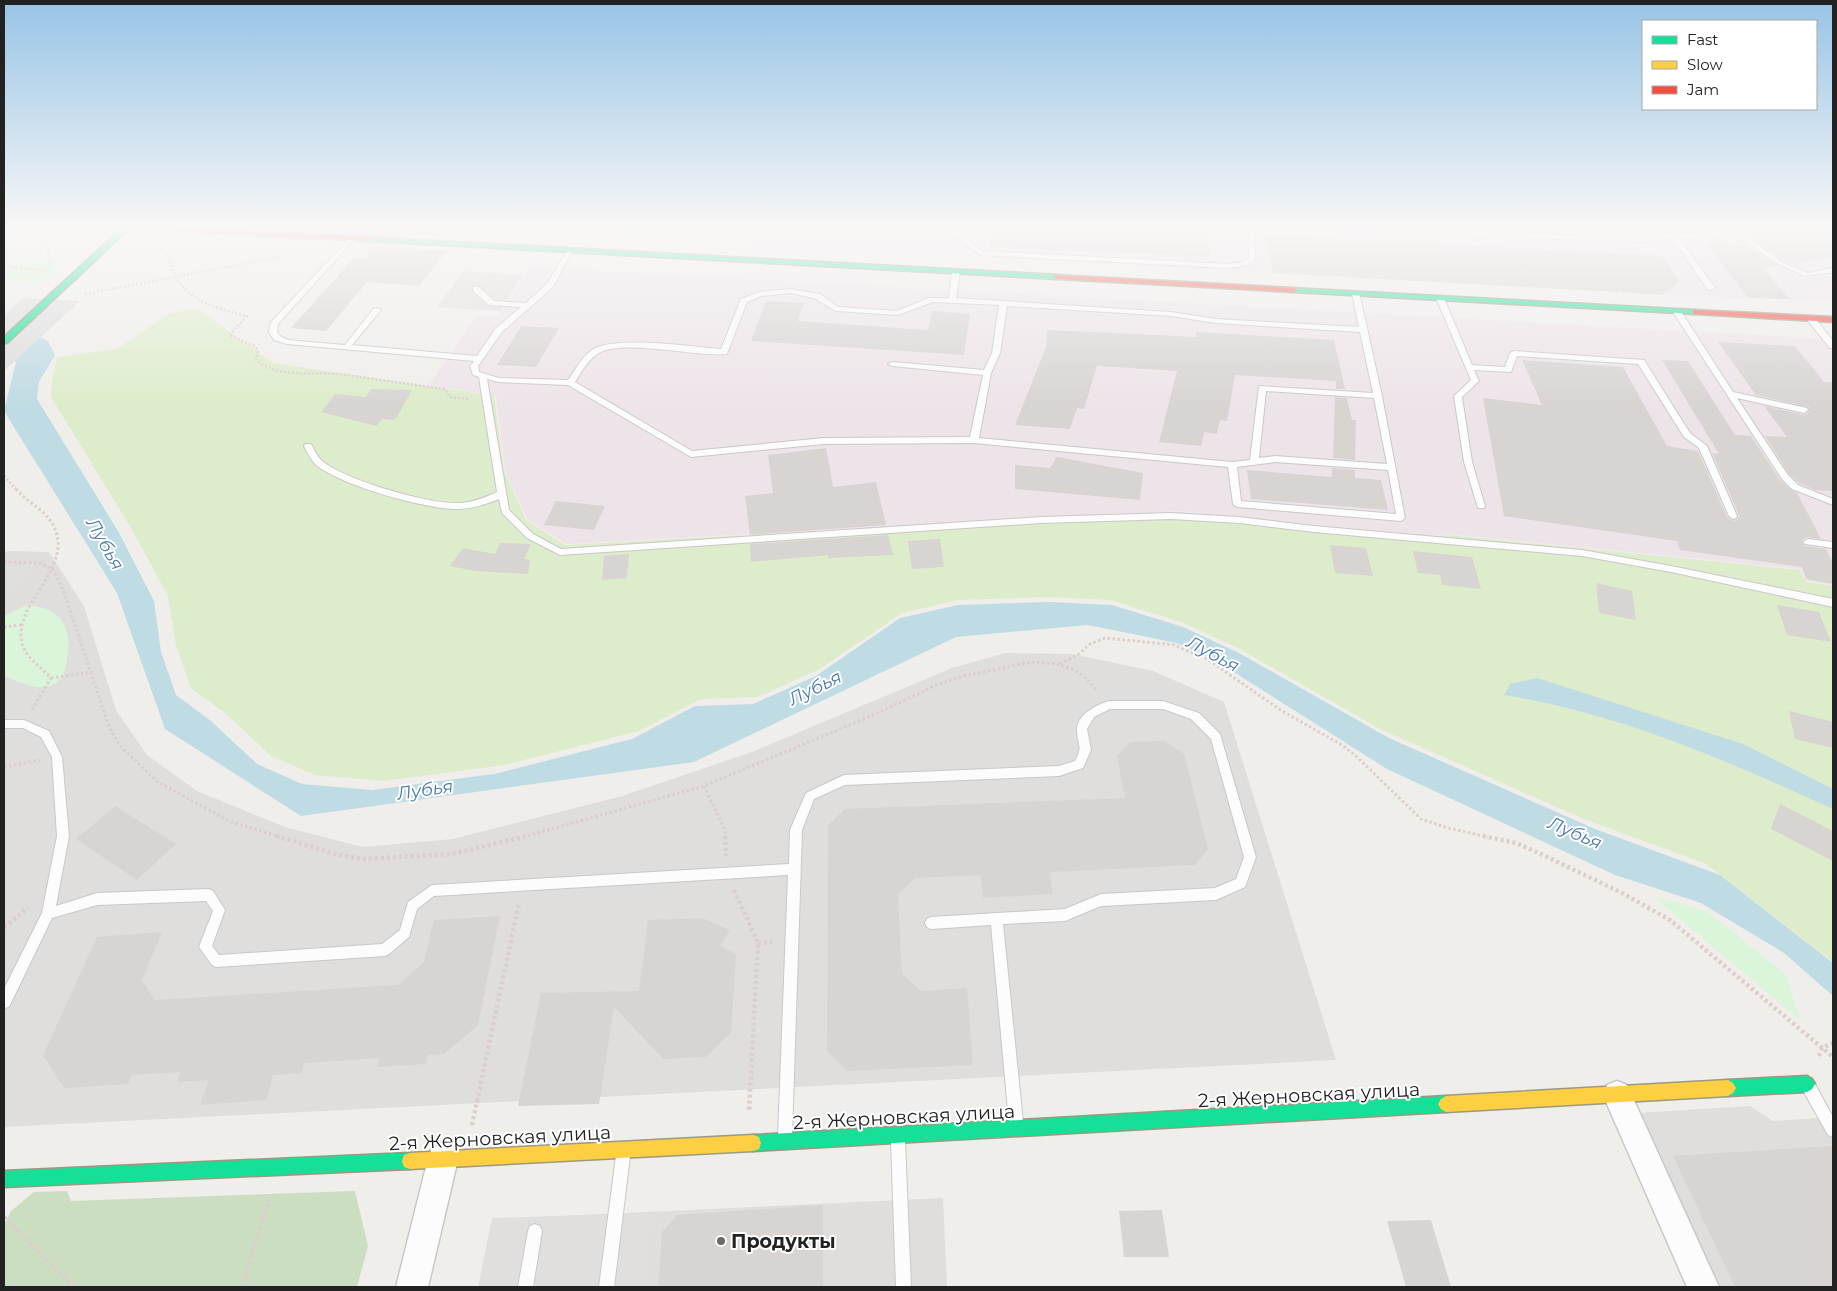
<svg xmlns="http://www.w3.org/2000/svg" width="1837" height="1291" viewBox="0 0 1837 1291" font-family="Montserrat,sans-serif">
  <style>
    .residential { fill: #dfdedc }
    .industrial { fill: #ede4e9 }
    .grass { fill: #ddeccb }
    .forest { fill: #cbdec1 }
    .park { fill: #daf5da }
    .parking { fill: #e0dfde }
    .water { fill: #bfdbe3 }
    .pier { fill: #dedddd }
    .building { fill: #d7d4d2 }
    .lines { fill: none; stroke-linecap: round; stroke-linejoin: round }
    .lane-casing { stroke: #c9c8c7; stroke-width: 2 }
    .street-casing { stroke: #c9c8c7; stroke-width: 3 }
    .fast-casing { stroke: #999a82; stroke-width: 3 }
    .slow-casing { stroke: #999a82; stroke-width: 3 }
    .jam-casing { stroke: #999a82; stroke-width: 3 }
    .path-far2 { stroke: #dccecd; stroke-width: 2.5; stroke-dasharray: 2 2; stroke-linecap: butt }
    .path-far1 { stroke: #dccecd; stroke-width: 3; stroke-dasharray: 2.5 2.5; stroke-linecap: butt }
    .path { stroke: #dccecd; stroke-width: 4.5; stroke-dasharray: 3 3; stroke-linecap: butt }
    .lane { fill: #fdfcfc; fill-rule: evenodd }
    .street { fill: #fdfcfc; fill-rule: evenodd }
    .fast { fill: #16e098; fill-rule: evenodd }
    .slow { fill: #ffcf43; fill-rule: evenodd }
    .jam { fill: #f24e42; fill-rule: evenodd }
    .poi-dot { fill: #6a6968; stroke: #fff; stroke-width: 2 }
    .labels { text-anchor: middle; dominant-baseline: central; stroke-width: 4; stroke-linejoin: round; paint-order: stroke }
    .water-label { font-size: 18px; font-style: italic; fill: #4a7aab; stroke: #fff }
    .near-street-label { font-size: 19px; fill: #222; stroke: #fff }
    .near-poi-label { font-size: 19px; font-weight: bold; fill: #222; stroke: #fff; text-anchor: start }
  </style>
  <rect width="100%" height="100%" fill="#f0eeeb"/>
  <path class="residential" d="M7,551L49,552L84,606L116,710L147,755L197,791L285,827L362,847L453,839L622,796L752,752L952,668L1006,653L1072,654L1153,671L1224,702L1336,1060L4,1127V555Z
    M1750,1106L1773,1121L1833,1117V1287H1717L1638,1113Z
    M943,1198L947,1287H484L498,1219Z"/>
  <path class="industrial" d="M411,226H1833V301L1689,296Z
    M531,267L1833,339V585L1806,581L1801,569L1447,534L1428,536L1179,511L566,544L527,519L505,470L496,396L429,385L476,316H499Z"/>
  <path class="grass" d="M197,308L273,363L494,396L504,470L526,520L565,545L1179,512L1428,537L1448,535L1800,570L1806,582L1833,586V962L1706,864L1584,819L1382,730L1236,647L1181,622L1110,600L1050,597L959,600L902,613L820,669L758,697L701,699L639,731L504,765L384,781L315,775L271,756L225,713L191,688L176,646L168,596L131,528L51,397L52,381L57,357L117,349L169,314Z"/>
  <path class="forest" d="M67,1191L71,1201L355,1191L368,1246L357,1287H4V1225L11,1211L34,1192Z"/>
  <path class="park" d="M4,254L67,261L40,284L4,281Z
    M27,605C73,609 73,640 63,677C44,696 26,684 4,676V616Z
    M1653,896L1707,911L1786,975L1800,1020Z"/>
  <path class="parking" d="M463,271L523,275L500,311L437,307Z
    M4,567L31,568L4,602Z
    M653,1213L644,1287H478L492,1218Z"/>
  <path class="water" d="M4,321L48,341L55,355L39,382L37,399L118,531L154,601L161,652L176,695L211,721L257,764L302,784L372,790L494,774L632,739L695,706L753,704L816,676L900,618L958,605L1050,602L1112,605L1183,627L1239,653L1389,738L1595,829L1720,875L1833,963V996L1784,953L1701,903L1615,875L1387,769L1213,659L1177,643L1088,625L956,637L694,762L301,816L165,729L117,593L4,411L16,362L4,354Z
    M1537,678L1743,744L1833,789V809C1728,761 1619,713 1504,695L1510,684Z"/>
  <path class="pier" d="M23,298L80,301L4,371V315Z"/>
  <path class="building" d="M368,226H467L458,237L368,232Z
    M991,226H1114L1206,230L1211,257L990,247Z
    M1737,226H1833V257L1791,264L1783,260Z
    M1265,235L1662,256L1680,282L1661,295L1621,292L1620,290L1617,292L1273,273Z
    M1706,243L1747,245L1777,266L1763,268L1789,299L1748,298Z
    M368,247L447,251L419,286L367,282L326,331L291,328L355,257L367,258Z
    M766,301L804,303L798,321L928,330L932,311L970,314L964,355L751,341Z
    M521,326L559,328L536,367L497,365Z
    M1047,330L1197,337L1196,332L1334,340L1345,389H1336V381L1235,375L1227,421L1220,420L1217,434L1204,432L1201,446L1159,442L1177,371L1097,366L1084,409L1077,408L1070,429L1015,425L1046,347Z
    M1718,342L1795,346L1824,382H1833V491L1815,490L1799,483L1789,474L1765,436L1787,437L1764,406L1804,415L1809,412V407L1756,395Z
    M1522,360L1623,367L1667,446L1698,451L1727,517L1734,521L1738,519L1739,515L1712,453L1719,454L1662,360L1688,361L1735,435L1751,436L1780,480L1791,490L1797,493L1821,539L1807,537L1802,540V543L1805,546L1826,549L1833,563V584L1806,579L1802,567L1680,550L1677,541L1504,516L1483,398L1542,405Z
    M371,389L412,390L397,417L393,420L382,419L377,426L321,412L335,394L366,397Z
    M1335,397L1347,398L1352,420H1356L1355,460L1333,458Z
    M826,448L833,487L876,482L886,525L750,535L745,496L773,493L768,455Z
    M1057,457L1143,473L1140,500L1015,489V465L1050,468Z
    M1332,468L1355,470V478L1381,480L1388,510L1251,499L1247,470L1332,477Z
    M556,501L605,506L594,530L544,525Z
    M888,535L893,555L828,558V555L751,562L750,544Z
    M940,539L944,567L912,569L908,541Z
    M500,543L531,544L524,559L530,560L528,574L475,571L450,566L463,548L495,554Z
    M1330,545L1366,548L1373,576L1335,573Z
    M1413,551L1472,557L1481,589L1442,585L1440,575L1418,573Z
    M629,554L627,578L602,580L604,556Z
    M1596,583L1632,591L1636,620L1599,613Z
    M1777,605L1819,612L1831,642L1787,635Z
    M1789,711L1833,722V748L1795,739Z
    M1165,741L1184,754L1208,849L1195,865L1050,872L1053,894L983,898L981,875L915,878L898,894L902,974L921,991L967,988L973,1065L847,1071L827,1051L828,825L845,809L1125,798L1117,756L1130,742Z
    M1780,804L1833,831V861L1771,829Z
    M115,806L176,844L137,880L76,839Z
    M500,916L478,1025L444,1054L428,1055L426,1064L377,1067L380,1058L304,1063L302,1073L273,1075L266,1100L200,1105L209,1080L177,1082L180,1072L132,1075L128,1084L64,1088L43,1055L97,937L162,932L142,980L155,1000L398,985L424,962L434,920Z
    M702,918L730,930L720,946L736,954L731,1033L706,1057L663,1059L614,1007L599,1104L518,1106L541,993L639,991L648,920Z
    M1833,1146V1287H1735L1673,1156Z
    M823,1205V1287H658L662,1232L677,1215Z
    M1162,1210L1169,1257H1124L1119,1211Z
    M1431,1220L1451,1287H1406L1387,1221Z"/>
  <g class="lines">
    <g class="lane-casing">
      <path id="lane" d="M628,226H634L631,231L629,232L626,230Z
        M843,226H876L954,231L964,226H972L960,233L982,251L1228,264L1244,262L1249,257L1248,235L1255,226H1261L1254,235L1255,259L1248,265L1228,268L980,255L953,235L846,228Z
        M1274,226H1327L1642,238L1674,234L1730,233L1751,240L1782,262L1808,273L1833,268V272L1805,276L1778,264L1747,242L1730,237L1679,238L1715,288L1711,290H1708L1672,238L1642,242L1277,228Z
        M352,237L354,238V240L278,324L277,332L280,336L288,340L345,345L374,308H377L381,310L352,345L477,356L496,328L521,307L489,305L473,291V287H479L494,301L526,303L547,284L568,249H572L573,250L553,287L502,332L478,366L479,372L499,378L568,380C575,371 581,357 592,350C615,335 692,347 721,349L741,299L759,292L790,289L820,294L838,307L897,311L929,298H949L952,272L956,270L960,272L956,298L1171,312L1216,319L1359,327L1352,294L1359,292L1382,396L1405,518L1401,521L1237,507L1233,504L1228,467L974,443L824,444L691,457L568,385L498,382L487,379L509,510L533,534L561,549L1041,517L1171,513L1239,517L1314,526L1582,550L1671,566L1833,599V607L1671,572L1582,556L1314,532L1239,523L1171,519L1041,523L560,555L527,538L502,513L499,499C486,504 472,509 458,509C424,509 343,486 316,465C311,460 307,452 304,446L305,444H311C314,449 317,456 321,460C344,480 430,505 461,503C474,502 486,497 497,492L479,377L473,375L470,366L474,361L287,344L274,340L269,332L271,322L350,238ZM790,293L814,298L836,311L898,315L933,302L999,305L992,353L984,370L892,362L888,364L892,366L983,375L970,437L824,438L692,451L575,382C581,373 587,361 596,355C619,337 697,358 727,354L747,302L761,296ZM1007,306L1171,316L1216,323L1360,332L1373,393L1259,386L1250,460L1232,462L979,438L991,373L1000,353ZM1266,391L1374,398L1387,464L1275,456L1259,458ZM1275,462L1388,470L1396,514L1241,501L1237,467Z
        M1437,296L1444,298L1472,365L1505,367L1510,353L1514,351L1644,360L1690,433L1707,446L1737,516L1736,518L1733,519L1729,516L1699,448L1684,437L1638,364L1517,356L1511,372L1474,370L1479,381L1462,397L1472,462L1485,506L1484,508H1478L1464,462L1454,396L1471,380L1436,298Z
        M1674,310H1680L1733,392L1807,408L1808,410L1804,413L1737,398L1788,475L1798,485L1833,499V505L1792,489L1782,479L1673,312Z
        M1808,317H1814L1833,341V348H1830L1808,321Z
        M1808,539L1833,542V548L1805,544L1803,542Z
        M1109,701H1163L1199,713L1220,734L1256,857L1245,887L1216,900L1101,906L1065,921L1003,924L1023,1122L1021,1127L1016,1129L1011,1127L1009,1122L991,925L931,929L927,927L925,923L927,919L931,917L1065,909L1101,894L1215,888L1236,879L1244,857L1211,739L1191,719L1163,709H1110L1094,717L1087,729L1091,750L1083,768L1059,776L845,785L814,799L802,830L792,1136L790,1141L785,1143L780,1141L778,1136L788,875L434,896L417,909L409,937L389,954L385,956L216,967L212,965L199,947L213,911L206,901L97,905L52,918L9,1007L4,1008V989L42,913L57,836L52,757L41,737L23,728H4V720H24L49,731L62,757L69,836L56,906L97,893L209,889L213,891L225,910L212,946L219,955L382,944L400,930L408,902L432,885L789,864L790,830L806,793L844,775L1059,766L1075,761C1083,746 1078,747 1077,731C1076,715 1096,705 1109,701Z
        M1810,1082L1815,1084L1833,1117V1137L1828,1135L1805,1094L1803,1089L1805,1084Z
        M898,1134L903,1136L905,1141L911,1287H896L891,1141L893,1136Z
        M623,1149L628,1151L630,1156L614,1287H599L616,1156L618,1151Z
        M535,1224L540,1226L542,1231L533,1287H518L528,1231L530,1226Z"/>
    </g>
    <g class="street-casing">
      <path id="street" d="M1617,1081L1627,1085L1719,1287H1687L1603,1095L1607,1085Z
        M443,1144L454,1148L458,1159L428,1287H396L428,1159L432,1148Z"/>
    </g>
    <g class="fast-casing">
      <path id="fast" d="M124,226H132L7,343H4V337Z
        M365,237L1058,275L1062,277L1058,279L368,241H365Z
        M1291,288L1696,310L1700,312L1696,314L1294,292H1291Z
        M1807,1076L1812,1079L1815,1084L1812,1089L1807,1092L1728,1096L1723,1093L1720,1088L1723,1083L1728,1080Z
        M1446,1096L1451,1099L1454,1104L1451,1109L1446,1112L753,1151L747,1149L745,1143L747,1137L753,1135Z
        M410,1153L416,1155L418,1161L416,1167L410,1169L4,1187V1171Z"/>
    </g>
    <g class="slow-casing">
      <path id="slow" d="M1728,1080L1733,1083L1736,1088L1733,1093L1728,1096L1446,1112L1441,1109L1438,1104L1441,1099L1446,1096Z
        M753,1135L759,1137L761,1143L759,1149L753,1151L410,1169L404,1167L402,1161L404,1155L410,1153Z"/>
    </g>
    <g class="jam-casing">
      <path id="jam" d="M123,226H168L368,237L372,239L368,241L127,228Z
        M1055,275L1294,288L1298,290L1294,292L1058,279H1055Z
        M1693,310L1833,317V322L1696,314H1693Z"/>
    </g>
    <path class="path-far2" d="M43,226L50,263L47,270
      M163,247C169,259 173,272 180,283C195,304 224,310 247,316L229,335L254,346L258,350L256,360C280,379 309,371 338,374C374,379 409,384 445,389L450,397L469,399
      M4,266L48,271
      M4,274L16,267
      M85,294L285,256
      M4,476L17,490"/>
    <path class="path-far1" d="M16,489C26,501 44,510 52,523C78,567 12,602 22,643C25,657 42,668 51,678L32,710
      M4,562L39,563L53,569L63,590L109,727L120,746L158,782L229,821L280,837
      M4,627L21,625
      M1060,664L1079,654L1090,644L1105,638L1174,645L1207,659L1282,711L1342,745L1356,756L1421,819L1448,828L1488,837
      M51,678L92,672
      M4,767L40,760
      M704,786L725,830V837
      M523,837L704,786L871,716L937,685L963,676L1032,662L1057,664L1074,670L1087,679L1097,691"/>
    <path class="path" d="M276,836L335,854L362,859L451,854L528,836
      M725,836L726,856
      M1483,836L1516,843L1543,855L1622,893L1670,920L1833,1057
      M734,890L758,943L749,1111
      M4,927L28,908
      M758,943L772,942
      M1819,1056L1822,1048L1833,1043
      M472,1125L519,903
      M4,1217L74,1287
      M242,1287L269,1200"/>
    <use href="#lane" class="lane"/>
    <use href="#street" class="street"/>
    <use href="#fast" class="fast"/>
    <use href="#slow" class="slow"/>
    <use href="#jam" class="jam"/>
  </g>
  <linearGradient id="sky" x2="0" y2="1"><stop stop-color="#97c4e6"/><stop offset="0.56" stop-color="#f8f7f6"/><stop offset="1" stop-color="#f8f7f6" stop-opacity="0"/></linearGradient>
  <rect width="1837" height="407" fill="url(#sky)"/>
  <circle class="poi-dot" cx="721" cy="1241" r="5"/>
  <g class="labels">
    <g class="water-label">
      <text transform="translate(105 544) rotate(60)">Лубья</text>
      <text transform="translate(1213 654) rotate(28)">Лубья</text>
      <text transform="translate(815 688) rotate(-26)">Лубья</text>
      <text transform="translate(425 790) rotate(-8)">Лубья</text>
      <text transform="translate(1575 833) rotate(23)">Лубья</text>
    </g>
    <g class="near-street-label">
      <text transform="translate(1309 1095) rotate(-3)">2-я Жерновская улица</text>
      <text transform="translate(904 1117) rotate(-3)">2-я Жерновская улица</text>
      <text transform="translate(500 1138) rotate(-3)">2-я Жерновская улица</text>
    </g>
    <g class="near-poi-label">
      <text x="731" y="1241">Продукты</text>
    </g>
  </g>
  <rect width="1837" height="1291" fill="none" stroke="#222222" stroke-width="10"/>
  <rect x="1642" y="20" width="175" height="90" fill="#ffffff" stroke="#a7a7a7"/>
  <rect x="1652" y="36" width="25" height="8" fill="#16e098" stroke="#a7a7a7"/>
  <text x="1687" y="45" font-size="15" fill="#222222">Fast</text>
  <rect x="1652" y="61" width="25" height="8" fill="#ffcf43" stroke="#a7a7a7"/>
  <text x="1687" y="70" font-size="15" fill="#222222">Slow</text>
  <rect x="1652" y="86" width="25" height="8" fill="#f24e42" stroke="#a7a7a7"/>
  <text x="1687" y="95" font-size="15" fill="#222222">Jam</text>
</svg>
